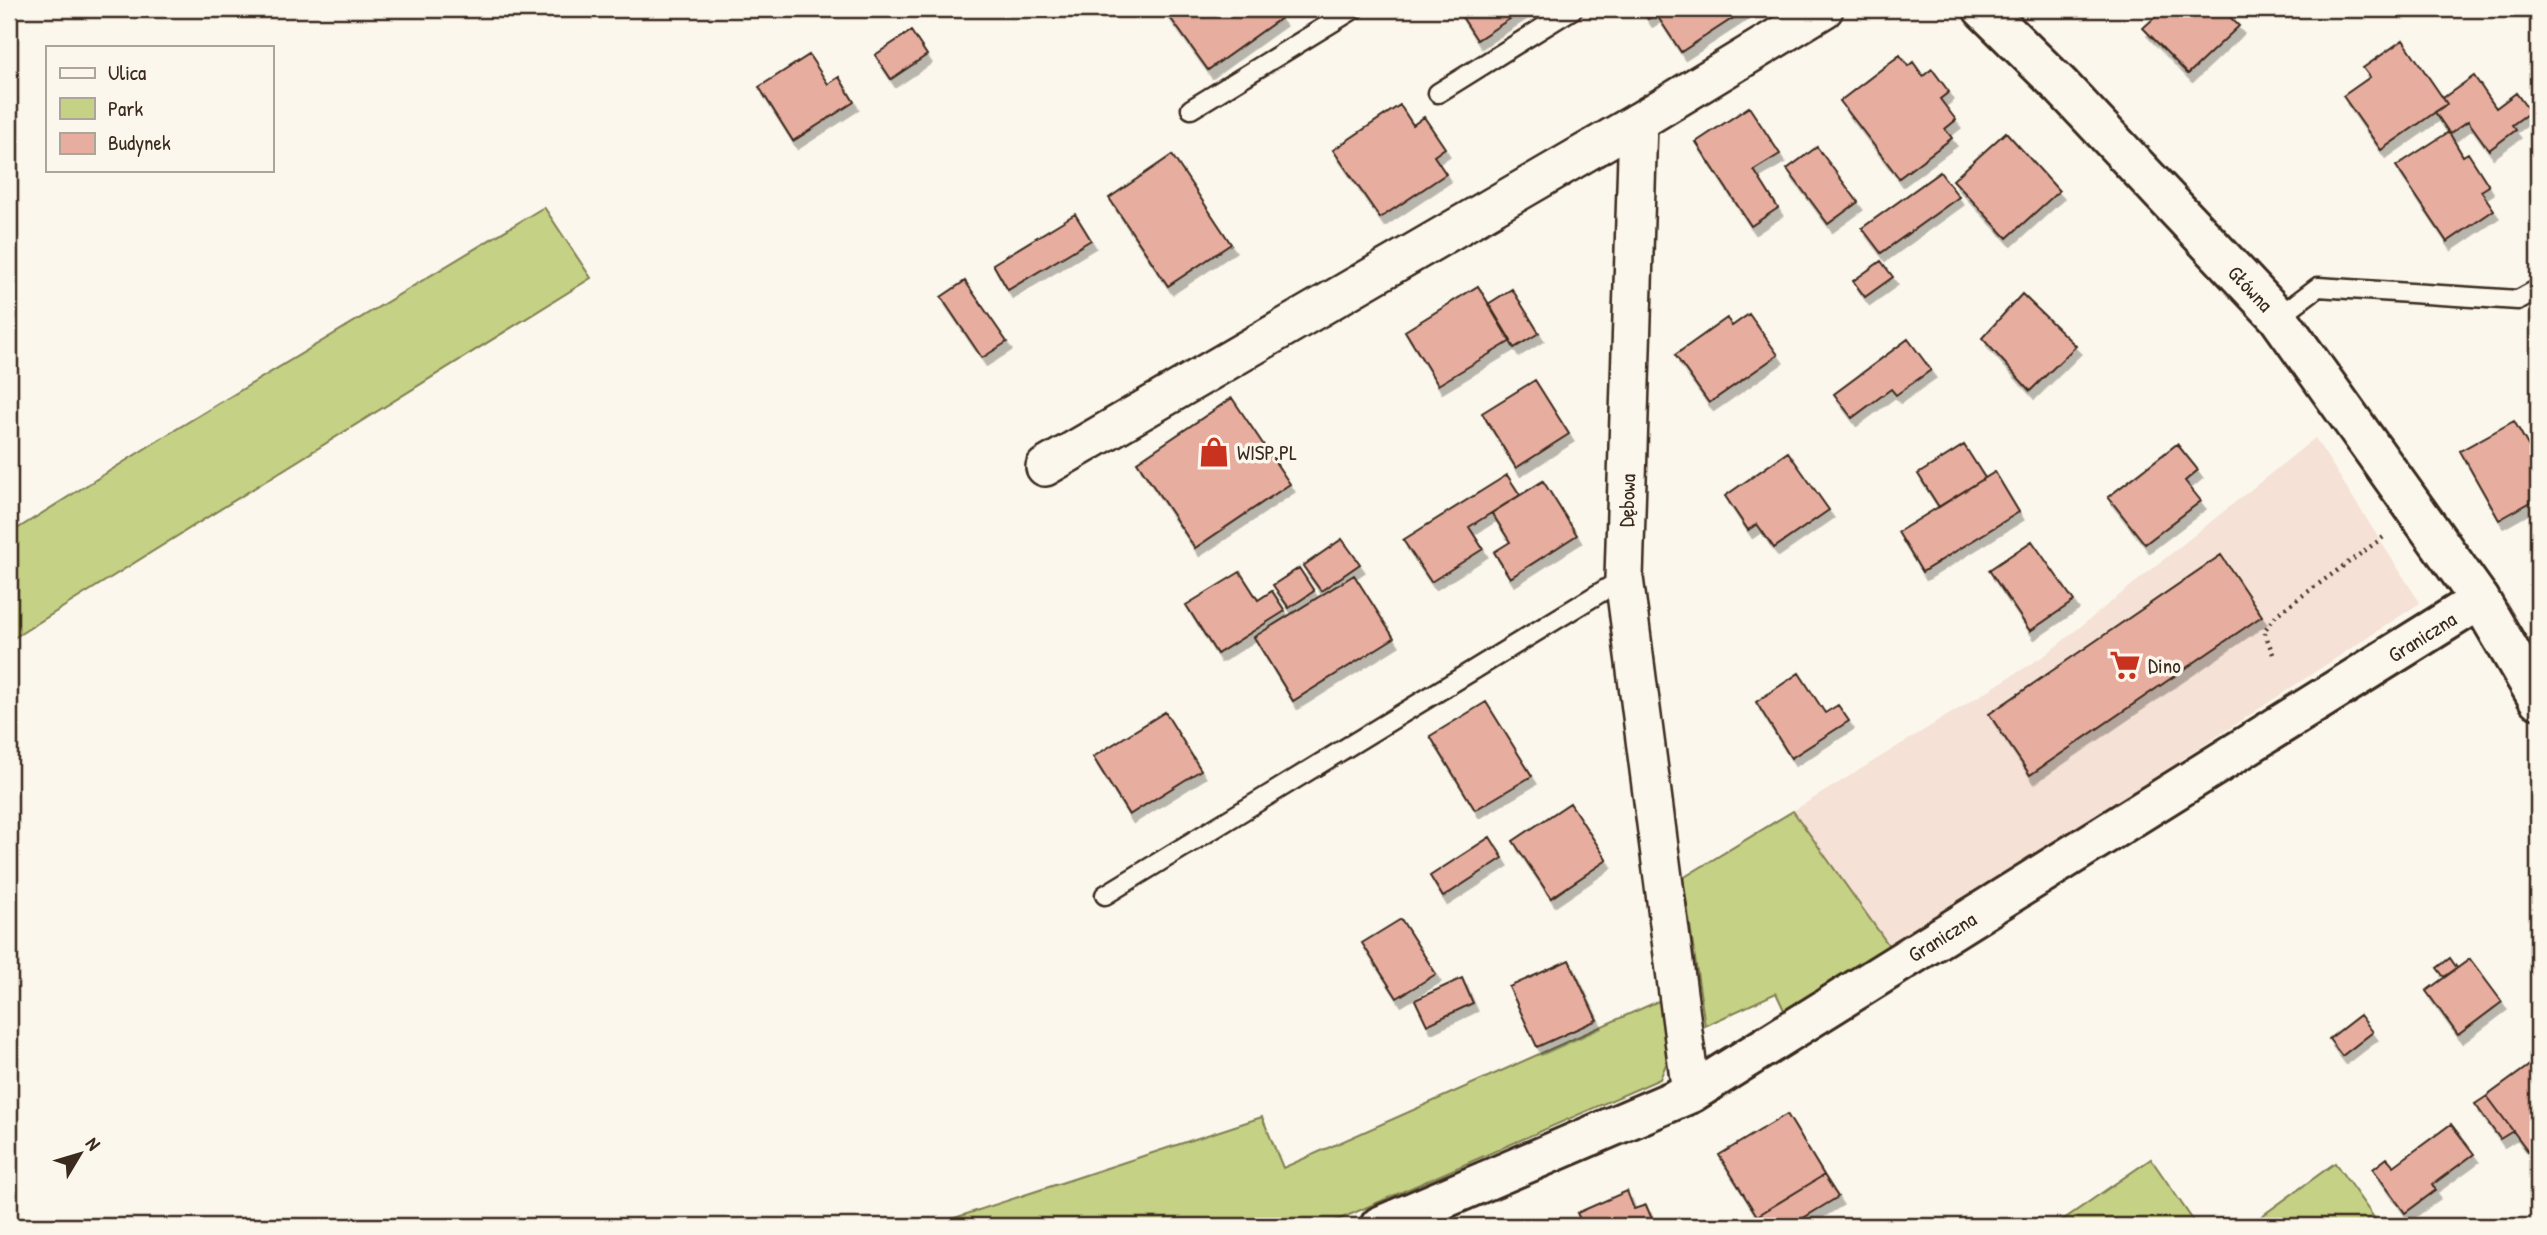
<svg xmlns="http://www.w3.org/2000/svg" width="2547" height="1235" viewBox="0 0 2547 1235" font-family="'Patrick Hand',sans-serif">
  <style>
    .built { fill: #f5e1d5 }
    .green { fill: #c5d185; stroke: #807e52; stroke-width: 2 }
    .building { fill: #e7aea0; stroke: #3b2a1e; stroke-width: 2; filter: url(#shadow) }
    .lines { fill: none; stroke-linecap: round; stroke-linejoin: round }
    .service-casing { stroke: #3b2a1e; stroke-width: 23 }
    .minor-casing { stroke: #3b2a1e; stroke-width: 42 }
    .tertiary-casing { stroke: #3b2a1e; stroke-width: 44 }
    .secondary-casing { stroke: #3b2a1e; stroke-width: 44 }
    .path { stroke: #3b2a1e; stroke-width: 4.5; stroke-dasharray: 2 5; stroke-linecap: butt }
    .service { stroke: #fbf7ec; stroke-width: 18 }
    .minor { stroke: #fbf7ec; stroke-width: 37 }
    .tertiary { stroke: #fbf7ec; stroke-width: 38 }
    .secondary { stroke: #fbf7ec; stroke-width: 38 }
    .labels { text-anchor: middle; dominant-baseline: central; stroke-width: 7; stroke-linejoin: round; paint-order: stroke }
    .street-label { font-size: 21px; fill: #3b2a1e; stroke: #fbf7ec }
    .poi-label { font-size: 21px; fill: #3b2a1e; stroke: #fbf7ec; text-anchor: start }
  </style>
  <defs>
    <filter id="shadow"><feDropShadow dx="4.5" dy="8" stdDeviation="0" flood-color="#0004"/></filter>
  </defs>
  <rect width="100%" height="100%" fill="#fbf7ec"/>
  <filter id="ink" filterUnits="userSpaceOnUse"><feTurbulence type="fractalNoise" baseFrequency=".0143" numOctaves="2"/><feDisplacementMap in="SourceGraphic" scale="14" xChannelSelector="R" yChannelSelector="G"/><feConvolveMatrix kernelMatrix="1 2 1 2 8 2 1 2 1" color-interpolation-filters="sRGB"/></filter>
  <g filter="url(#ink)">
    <path class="built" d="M2315,438L2420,603L1892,950L1793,811L2044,656Z"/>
    <path class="green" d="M544,207L591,278L9,641V534L170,433Z
      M1793,811L1892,950L1784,1010L1776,993L1705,1026L1683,878Z
      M1663,999L1670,1054L1660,1079L1324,1226H930L1262,1117L1283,1168Z
      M2151,1159L2197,1226H2054Z
      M2335,1163L2380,1226H2248Z"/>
    <path class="building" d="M1164,9H1274L1281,18L1208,70Z
      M1457,9H1525L1477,40Z
      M1641,9H1747L1681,52L1656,14L1648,19Z
      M2164,9H2222L2239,26L2188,74L2143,28Z
      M911,31L927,55L891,79L875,55Z
      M2403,40L2447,104L2381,150L2343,96L2370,77L2363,68Z
      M809,55L828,84L839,77L854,102L793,141L759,87Z
      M1900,55L1908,66L1913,62L1923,76L1932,69L1949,92L1940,99L1956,120L1945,129L1952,138L1899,178L1840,101Z
      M2474,76L2496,108L2516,93L2530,112L2512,125L2516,130L2489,150L2468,121L2450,134L2435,112L2447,104L2443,98Z
      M1400,105L1413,125L1424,117L1445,148L1434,156L1446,174L1380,218L1333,150Z
      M1749,107L1780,154L1754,170L1778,208L1751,226L1696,142Z
      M2006,132L2059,191L2007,238L1953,180Z
      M2447,133L2450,134L2463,156L2468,153L2489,186L2481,191L2494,210L2447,242L2396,166Z
      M1817,147L1858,202L1828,224L1787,169Z
      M1172,155L1231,244L1168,286L1109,198Z
      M1940,172L1959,197L1881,253L1862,228Z
      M1075,214L1091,240L1008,290L993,264Z
      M1881,261L1893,277L1865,297L1853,281Z
      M965,281L1007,342L982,358L941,297Z
      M1478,286L1511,341L1438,385L1405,331Z
      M1512,289L1539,333L1514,348L1488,304Z
      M2022,294L2076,346L2030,391L1982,338Z
      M1749,314L1778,355L1709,403L1675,355L1727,318L1732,326Z
      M1908,339L1931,370L1896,395L1891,389L1852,418L1834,394Z
      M1535,380L1569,434L1516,468L1482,413Z
      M1232,398L1290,484L1195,548L1137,462Z
      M2514,421L2538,463V498L2499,520L2460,451Z
      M2177,444L2198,470L2185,481L2201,501L2145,544L2108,497Z
      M1964,445L1985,478L1939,507L1918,474Z
      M1788,452L1829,510L1774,548L1757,524L1748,530L1725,496Z
      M1995,472L2019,512L1922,572L1898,532Z
      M1507,475L1520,495L1469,527L1483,549L1431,582L1403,540Z
      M1543,481L1577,535L1510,578L1494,552L1510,542L1492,513Z
      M1342,539L1360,564L1321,591L1303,566Z
      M2032,541L2074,601L2030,631L1989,570Z
      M2221,555L2262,616L2030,775L1989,714Z
      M1299,568L1314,591L1289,608L1273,585Z
      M1240,572L1258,600L1272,591L1285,611L1217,654L1186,605Z
      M1354,575L1394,638L1293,701L1254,637Z
      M1799,673L1825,713L1838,705L1849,721L1791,758L1756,702Z
      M1486,702L1532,776L1475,810L1430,736Z
      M1165,712L1201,770L1129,815L1093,757Z
      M1570,803L1607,860L1551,898L1513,841Z
      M1490,837L1503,858L1443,897L1430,876Z
      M1401,919L1436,974L1397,998L1362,943Z
      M2450,958L2457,968L2444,977L2437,968Z
      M2470,959L2502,1002L2458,1035L2426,991Z
      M1569,960L1597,1020L1537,1047L1509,987Z
      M1462,978L1473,1003L1427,1025L1415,1000Z
      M2360,1015L2373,1032L2342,1056L2329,1039Z
      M2538,1059V1143L2528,1151L2487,1096Z
      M2487,1096L2513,1131L2500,1139L2475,1104Z
      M1787,1114L1824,1175L1757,1216L1719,1155Z
      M2451,1124L2474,1154L2432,1185L2436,1190L2405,1213L2373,1169L2387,1158L2394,1166Z
      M1824,1175L1838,1197L1790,1226H1763L1757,1216Z
      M1627,1191L1634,1209L1646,1205L1655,1226H1583L1577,1213Z"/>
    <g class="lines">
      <g class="service-casing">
        <path id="service" d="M1438,93L1573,9
          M1191,109L1354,9
          M2278,317L2318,287L2518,300L2538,289
          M1105,895L1624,578"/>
      </g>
      <g class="minor-casing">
        <g id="minor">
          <path d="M1045,467L1638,122"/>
          <path id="s1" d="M1691,1093L1624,578L1638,122L1824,9"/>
        </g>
      </g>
      <g class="tertiary-casing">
        <g id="tertiary">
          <path id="s2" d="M1380,1226L1691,1093L2480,600"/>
        </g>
      </g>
      <g class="secondary-casing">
        <g id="secondary">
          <path id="s3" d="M1983,9L2062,87L2278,317L2480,600L2538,699"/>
        </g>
      </g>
      <path class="path" d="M2273,654L2264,631L2277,614L2385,536"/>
      <use href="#service" class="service"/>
      <use href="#minor" class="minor"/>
      <use href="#tertiary" class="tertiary"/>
      <use href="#secondary" class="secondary"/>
    </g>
  </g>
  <defs>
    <g id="shop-bare" transform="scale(2.415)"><path d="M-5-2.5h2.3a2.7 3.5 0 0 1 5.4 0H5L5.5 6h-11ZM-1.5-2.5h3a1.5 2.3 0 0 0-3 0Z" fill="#c8321e" stroke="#fbf7ec" stroke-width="2.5" paint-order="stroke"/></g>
    <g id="supermarket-bare" transform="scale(2.415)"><path d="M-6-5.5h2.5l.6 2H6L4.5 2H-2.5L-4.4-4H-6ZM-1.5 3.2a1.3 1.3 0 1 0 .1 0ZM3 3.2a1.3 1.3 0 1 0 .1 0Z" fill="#c8321e" stroke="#fbf7ec" stroke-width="2.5" paint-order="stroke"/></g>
  </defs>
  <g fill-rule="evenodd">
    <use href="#shop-bare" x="1214" y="452"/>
    <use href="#supermarket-bare" x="2125" y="665"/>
  </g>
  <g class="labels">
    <g class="street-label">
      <text stroke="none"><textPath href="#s3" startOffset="387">Główna</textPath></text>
      <text stroke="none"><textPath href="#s1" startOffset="597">Dębowa</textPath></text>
      <text stroke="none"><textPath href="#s2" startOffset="1200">Graniczna</textPath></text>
      <text stroke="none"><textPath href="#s2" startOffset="634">Graniczna</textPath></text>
    </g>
    <g class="poi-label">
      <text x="1237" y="452">WISP.PL</text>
      <text x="2148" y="665">Dino</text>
    </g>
  </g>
  <rect width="2547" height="1235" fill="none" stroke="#fbf7ec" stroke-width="35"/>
  <rect x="18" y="18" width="2512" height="1200" fill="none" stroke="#3b2a1e" stroke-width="2.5" filter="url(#ink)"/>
  <rect x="46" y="46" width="228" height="126" fill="#fbf7ec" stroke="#aea59a" stroke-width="2"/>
  <rect x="60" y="68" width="35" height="10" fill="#fbf7ec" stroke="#aea59a" stroke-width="2"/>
  <text x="108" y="80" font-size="21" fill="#3b2a1e">Ulica</text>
  <rect x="60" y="98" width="35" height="21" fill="#c5d185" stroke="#aea59a" stroke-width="2"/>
  <text x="108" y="116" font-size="21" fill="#3b2a1e">Park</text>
  <rect x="60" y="133" width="35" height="21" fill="#e7aea0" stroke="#aea59a" stroke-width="2"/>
  <text x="108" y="150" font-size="21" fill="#3b2a1e">Budynek</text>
  <g transform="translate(80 1154) rotate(52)" stroke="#fbf7ec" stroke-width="5" paint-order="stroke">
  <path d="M0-5L12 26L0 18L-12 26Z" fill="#3b2a1e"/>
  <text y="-10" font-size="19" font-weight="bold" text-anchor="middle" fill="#3b2a1e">N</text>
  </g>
</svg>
